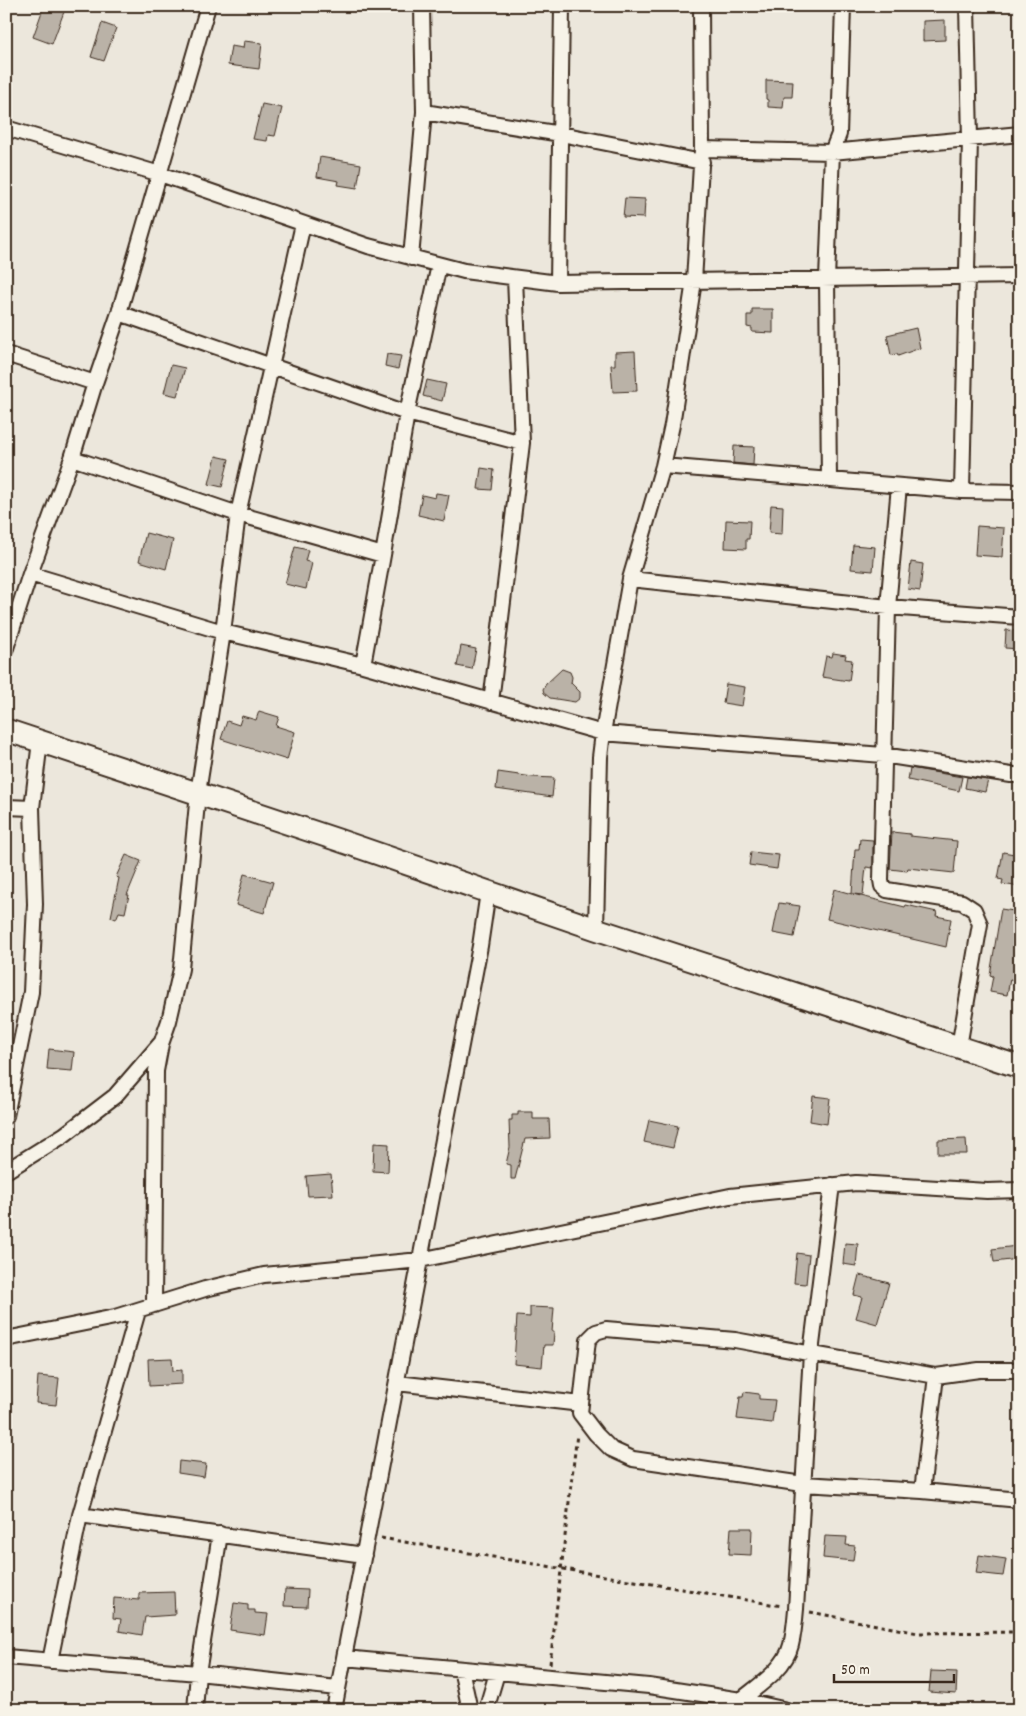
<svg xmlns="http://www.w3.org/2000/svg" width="1026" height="1716" viewBox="0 0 1026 1716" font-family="Dekko,sans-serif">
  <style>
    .building { fill: #bab2a7; stroke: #3b2a1e }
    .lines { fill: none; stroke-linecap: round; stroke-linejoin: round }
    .street-casing { stroke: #3b2a1e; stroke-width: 18 }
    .primary-casing { stroke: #3b2a1e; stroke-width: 25 }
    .path { stroke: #3b2a1e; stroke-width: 3; stroke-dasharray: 4 4; stroke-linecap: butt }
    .street { stroke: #f7f3e8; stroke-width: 14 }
    .primary { stroke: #f7f3e8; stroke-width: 21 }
  </style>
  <rect width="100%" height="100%" fill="#ece7dc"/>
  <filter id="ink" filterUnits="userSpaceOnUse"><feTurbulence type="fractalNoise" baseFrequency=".02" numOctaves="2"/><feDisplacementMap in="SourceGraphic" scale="10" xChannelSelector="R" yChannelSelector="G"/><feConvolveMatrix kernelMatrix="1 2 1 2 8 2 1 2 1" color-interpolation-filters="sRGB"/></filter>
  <g filter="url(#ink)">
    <path class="building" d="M44,6H58L65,9L52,44L33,37Z
      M945,20V40L923,41V21Z
      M102,23L116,28L104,61L91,57Z
      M244,41L262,43L259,69L228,65L231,46L243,48Z
      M766,80L793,81L792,97H784L783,108L768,107V100L766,99Z
      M262,104L282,108L275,136L268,135L267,141L253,139Z
      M320,157L361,164L357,188L338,185L339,181L317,177Z
      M625,198L645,199L644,218L623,217Z
      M752,309H773V333L752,332V328L747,327V315H752Z
      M916,328L920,348L898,356L897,354L891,355L887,335Z
      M635,351L637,391L613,392L611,365H615V352Z
      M387,354L401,356L398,369L385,366Z
      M171,365L185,368L177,396L164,393Z
      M427,380L446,384L442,401L423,396Z
      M734,446L754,447L753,465L733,463Z
      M216,456L229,459L222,487L209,484Z
      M481,468L494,470L492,490L478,489Z
      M436,493L449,495L444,521L418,515L422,495L435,498Z
      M771,505L783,506L782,534L769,533Z
      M726,520L750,521L749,539H746V549L725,548Z
      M977,526L1004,528L1002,557L975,555Z
      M146,533L173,540L166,569L139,561Z
      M853,545L875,547L873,571L851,569Z
      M295,547L308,550L305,561L312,563L306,589L285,584Z
      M911,562L923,564L920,591L908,589Z
      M1006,630L1020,631L1019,649L1005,648Z
      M461,646L476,649L472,669L457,666Z
      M833,653L846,655L845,659L852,660L849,681L822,677L826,656L832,657Z
      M562,669L570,672L572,677L571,683L580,692V698L575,702L550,698L544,693L543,689L546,684Z
      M726,684L745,687L742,706L723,703Z
      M259,711L279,717L276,726L295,732L287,760L221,739L227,721L239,725L242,716L256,720Z
      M910,768L962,777L959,791L908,780Z
      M498,772L533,777L554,778L552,797L496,789Z
      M967,777L988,780L985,792L965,788Z
      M892,832L910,834V836L957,841L954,873L908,868L907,871L890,869Z
      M860,839L873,840V868L866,867L863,895L853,894L905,907L906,905L937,912L936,916L951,919L946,947L827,919L834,889L852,894L855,849H859Z
      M751,852L779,855L777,869L749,865Z
      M1003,852L1020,855V887L1002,884L1003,880L998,879Z
      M126,855L141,861L127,895H129L125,913L119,912L116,919L111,917L119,878L116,877Z
      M244,874L273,882L264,913L236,905Z
      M779,903L800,906L794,937L773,933Z
      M1001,909L1020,912V941L1018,953L1020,954V981L1010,979L1007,995L990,992L993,976L990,975Z
      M49,1049L74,1052L72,1071L47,1069Z
      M813,1096L830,1098L827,1124L810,1121Z
      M518,1112H533V1119H549L550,1138L525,1139L515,1179H511V1165L506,1164L510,1147L509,1120H512V1115H518Z
      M649,1120L678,1126L673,1148L644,1142Z
      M966,1139L967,1154H938V1140Z
      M374,1143L389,1144L388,1172L373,1171Z
      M331,1174L333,1195L308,1196L306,1176Z
      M845,1243L858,1244L856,1266L843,1264Z
      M1017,1246L1018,1259L994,1262L992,1249Z
      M797,1253L809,1255L806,1284L794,1283Z
      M859,1275L889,1283L877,1324L856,1318L862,1297L854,1295Z
      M530,1307L554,1308L552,1332H554L553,1345H544L542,1367L514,1364L517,1316L530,1317Z
      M172,1358L173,1371L182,1370V1384L149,1386L148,1359Z
      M38,1376L59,1378L56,1405L36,1403Z
      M744,1392L759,1394V1399L775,1400L772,1423L737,1419L740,1397H743Z
      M179,1461L206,1464L204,1477L178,1473Z
      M731,1528H752L751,1555L729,1554Z
      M825,1536L847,1537L846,1545L855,1546L853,1561L823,1558Z
      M979,1555L1006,1559L1003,1576L976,1573Z
      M285,1589L308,1590L307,1607L284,1606Z
      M174,1592L175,1615L145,1617L142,1635L119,1631L121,1619L113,1618L114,1598L139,1600V1593Z
      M234,1603L248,1605V1610H255V1613L268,1614L265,1635L230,1630Z
      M931,1671L957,1672L956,1694L929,1692Z"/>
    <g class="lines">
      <g class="street-casing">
        <path id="street" d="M424,112L561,134L702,162
          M6,128L160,174L368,246L464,271L558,283L1020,276
          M702,149L832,152L1020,134
          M411,258L424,112L422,6
          M558,283L562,6
          M119,313L407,413L522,443
          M6,354L95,383
          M72,458L238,514L383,555
          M663,466L962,491L1020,492
          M829,480L827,279L832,152L839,134L843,6
          M899,486L888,607L881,880L882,886L887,890L962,902L974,910L980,924L959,1047
          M962,491L970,139L967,6
          M30,574L223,632L363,665L603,733L883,755L1011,775H1020
          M630,579L888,607L1020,617
          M6,648L30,574L72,458L95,383L119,313L208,6
          M363,665L383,555L407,413L439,265
          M491,702L522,443L515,278
          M6,807L32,808
          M596,929L600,757L603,733L630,579L663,466L672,425L694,281L702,149L701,6
          M6,1116L31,992L35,904L32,808L40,741
          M6,1171L64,1135L115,1096L160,1044
          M154,1305L156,1071L161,1044L169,1021L181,969L198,793L223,632L238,514L303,224
          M6,1339L115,1317L205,1289L264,1275L420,1260L730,1196L856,1183L987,1191L1020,1190
          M936,1376L735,1340L606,1329L596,1332L588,1340L580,1413L596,1434L611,1449L633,1459L803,1484L922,1491L1020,1500
          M397,1383L581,1404
          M922,1491L936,1376L979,1370H1020
          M80,1515L364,1555
          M6,1657L198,1673L337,1688
          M344,1658L649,1686L741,1700L787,1710
          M50,1661L80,1515L138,1311
          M461,1669L470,1710
          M741,1700C759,1685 785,1669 791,1645C794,1633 795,1621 796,1609L811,1353L832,1185
          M195,1710L198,1673L220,1534
          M334,1710L480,946L488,892
          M486,1710L497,1673"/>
      </g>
      <g class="primary-casing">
        <path id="primary" d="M6,730L338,840L596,929L1020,1067"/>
      </g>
      <path class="path" d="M381,1538L782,1606
        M810,1612L918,1633L1020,1632
        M550,1664L577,1434"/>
      <use href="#street" class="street"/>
      <use href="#primary" class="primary"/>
    </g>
  </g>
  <rect width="1026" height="1716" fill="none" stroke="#f7f3e8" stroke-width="25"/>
  <rect x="12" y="12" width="1001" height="1691" fill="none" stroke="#3b2a1e" stroke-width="2" filter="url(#ink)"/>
  <path d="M834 1674v8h120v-8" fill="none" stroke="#3b2a1e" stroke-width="2.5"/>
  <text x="841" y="1674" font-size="15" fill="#3b2a1e" stroke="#f7f3e8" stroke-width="4" paint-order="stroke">50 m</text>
</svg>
